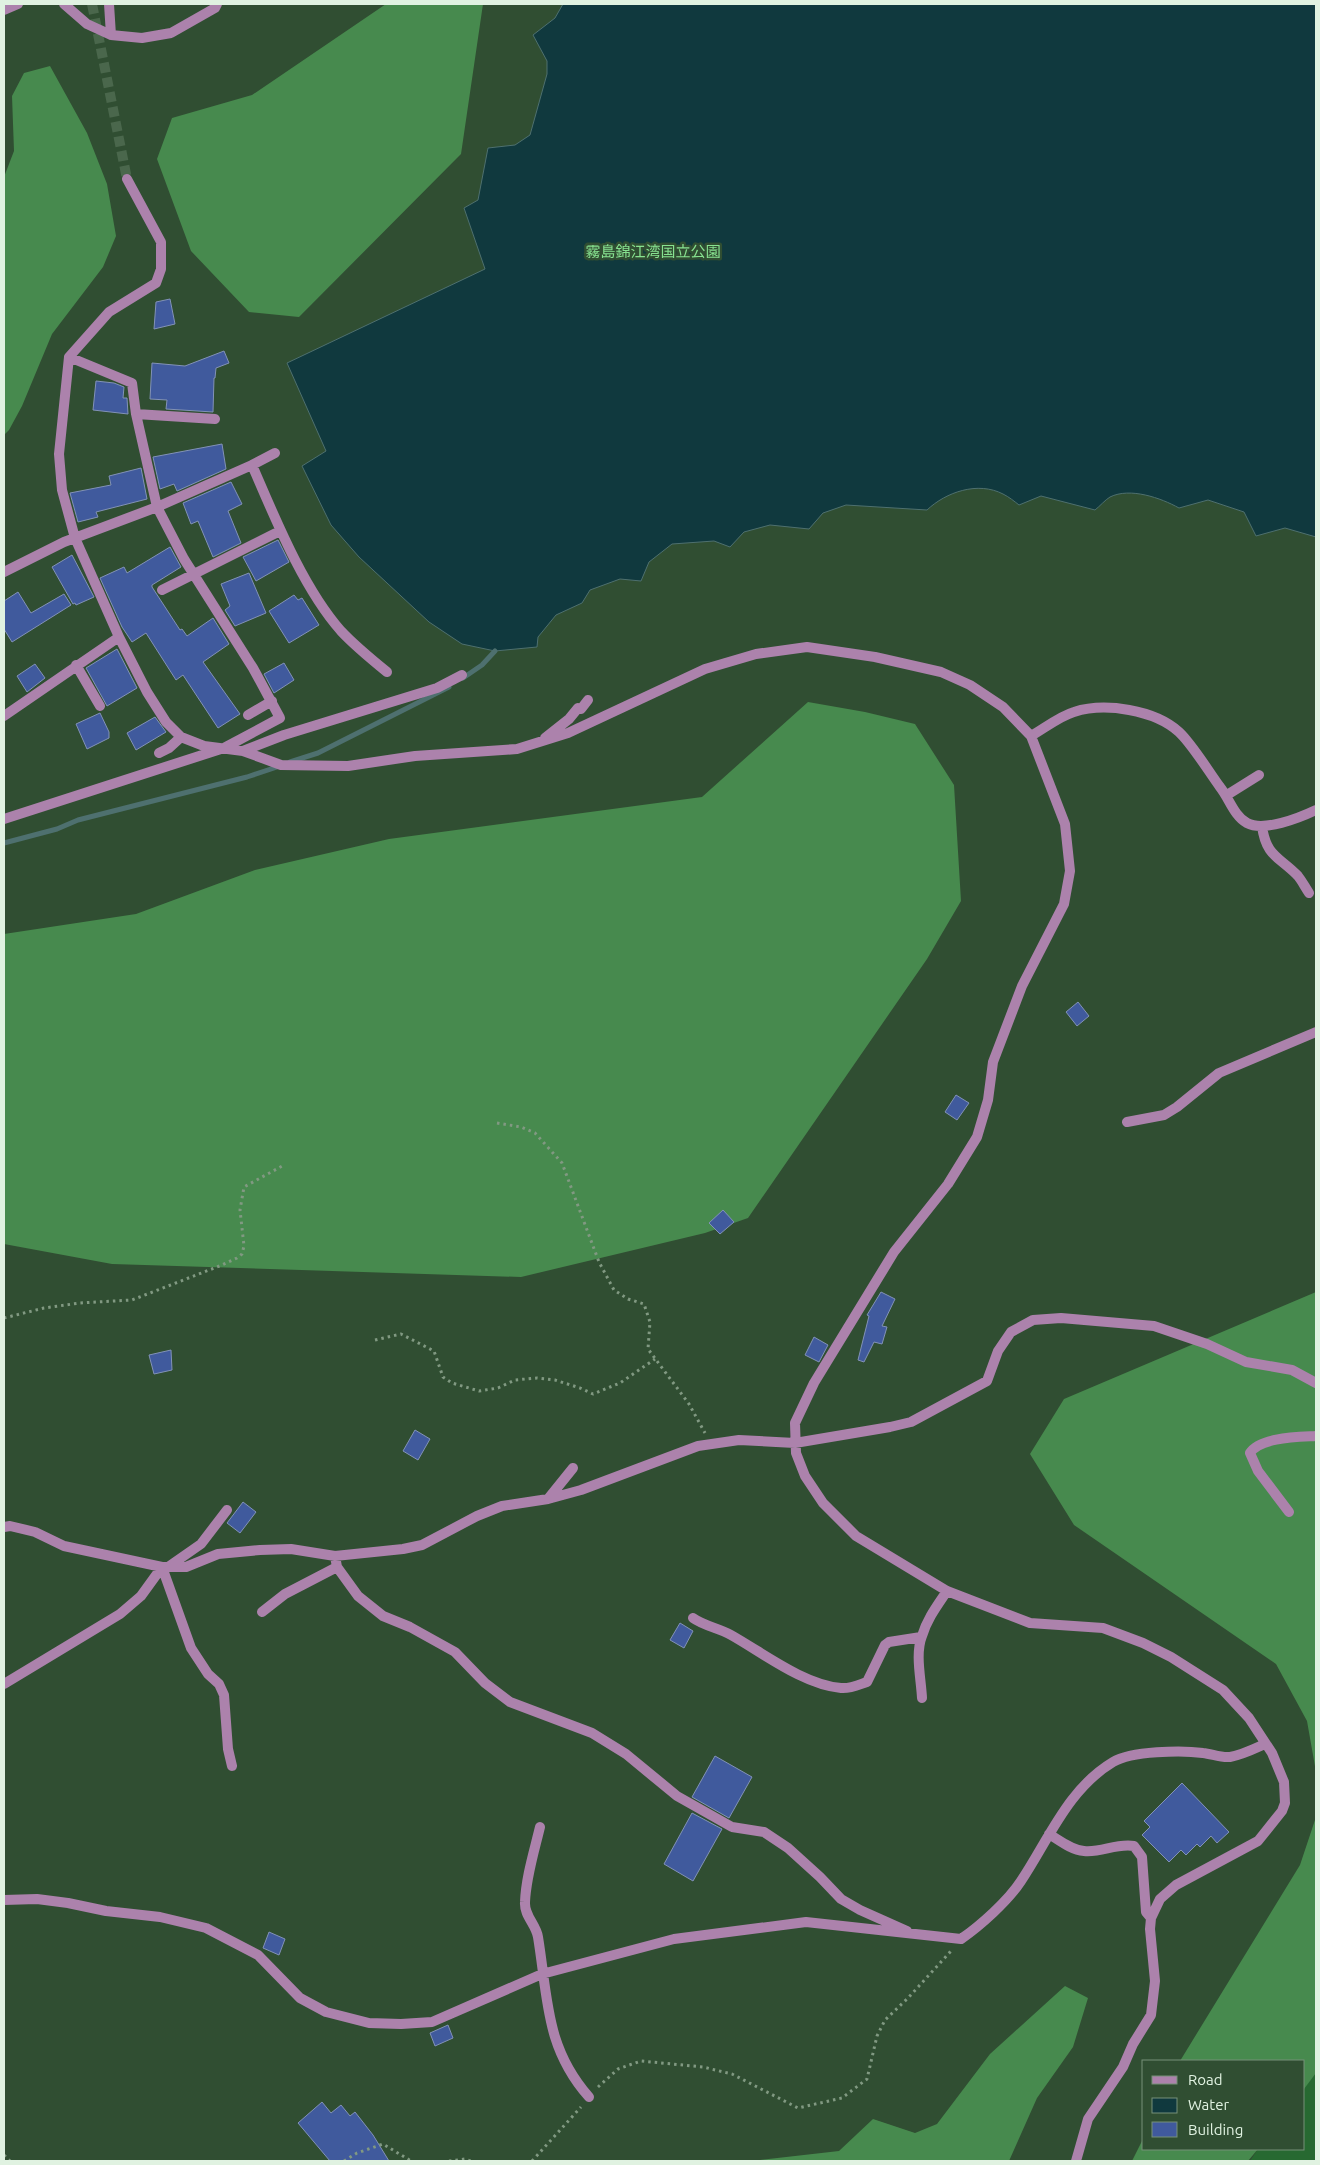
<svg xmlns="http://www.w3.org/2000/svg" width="1320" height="2165" viewBox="0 0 1320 2165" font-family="Ubuntu,'Noto Sans JP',sans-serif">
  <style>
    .green { fill: #276931 }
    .forest { fill: #478a4e }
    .water { fill: #10393e; stroke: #4e706f }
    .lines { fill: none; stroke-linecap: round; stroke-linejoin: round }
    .stream { stroke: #4e706f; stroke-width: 5 }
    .building { fill: #405a9d; stroke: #8292b7 }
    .street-tunnel { stroke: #4a674c; stroke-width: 10; stroke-dasharray: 10 5; stroke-linecap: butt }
    .path { stroke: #819982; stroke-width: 3; stroke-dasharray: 2.5 4; stroke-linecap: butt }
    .street { stroke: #ac82ac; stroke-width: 10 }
    .labels { text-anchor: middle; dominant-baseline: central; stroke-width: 5; stroke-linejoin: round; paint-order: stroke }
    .park-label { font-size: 15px; fill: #87e290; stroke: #304e32 }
  </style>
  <rect width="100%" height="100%" fill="#304e32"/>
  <path class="green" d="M1316,2073V2161H1250L1258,2149H1304V2087Z"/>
  <path class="forest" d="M386,4H483L461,154L299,317L249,312L191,251L157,159L172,118L252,95Z
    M50,66L87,133L107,184L116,236L103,267L52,334L22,406L9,430L4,435V177L14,151L12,96L24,73Z
    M808,702L865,712L915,724L954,785L961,901L927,959L748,1218L705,1233L521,1277L112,1264L4,1244V934L136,914L255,870L389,839L702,797Z
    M1316,1292V1772L1307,1721L1276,1664L1074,1525L1030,1454L1064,1399Z
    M1316,1817V2073L1304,2089V2061H1180L1300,1865Z
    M1065,1986L1088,1998L1073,2047L1037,2098L1009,2161H752L839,2151L873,2119L915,2133L937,2124L990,2054Z
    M1144,2137V2149H1258L1248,2161H1132Z"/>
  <path class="water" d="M563,4H1316V537L1285,528L1256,536L1244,512L1208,500L1179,508C1161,498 1130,487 1110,497C1105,500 1100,506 1095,510L1041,496L1019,505C1014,501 1009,497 1003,494C978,481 946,492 927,510L846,505L823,513L809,529L770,525L744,532L730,547L714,541L672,544L649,562L641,581L620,579L590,590L582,603L556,615L538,637L537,647L495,651L462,644L429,622L359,557L331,525L302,466L326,451L287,363L485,269L464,208L478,200L488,148L515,145L530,135L547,74V61L533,35L555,18Z"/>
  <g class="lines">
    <path class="stream" d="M463,678L482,665L495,651
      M290,762L318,753L449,687
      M4,843L57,829L78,820L247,777L280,766"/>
  </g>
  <path class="building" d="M170,299L175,324L154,329L156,302Z
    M224,351L229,363L216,368L215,378H214L213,412L166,409L167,400L150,399L152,363L185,366Z
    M96,381L114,383L124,387L123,398H127L128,414L93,410Z
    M222,444L226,469L177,491L174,484L160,489L153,457Z
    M141,468L147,499L96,512L98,517L78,522L70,493L111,485L109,476Z
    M231,482L242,504L228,511L241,543L213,557L198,521L191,524L183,503Z
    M278,540L289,562L256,581L243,557Z
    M170,547L181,567L152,585V587L180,630L182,629L187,636L213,618L229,644L203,662L240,714L218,728L183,675L176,680L146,633L132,642L122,627L100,578L124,567L127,573Z
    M72,555L94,597L76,605L75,603L73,604L52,567Z
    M249,573L266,613L235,626L225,610L230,606L221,584Z
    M18,592L31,613L64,594L71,605L12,642L4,629V601Z
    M294,595L298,600L302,598L319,625L289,643L269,611Z
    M117,649L137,688L107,706L86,668Z
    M284,663L294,680L274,693L264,674Z
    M35,664L45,678L27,692L17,676Z
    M100,713L109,732V738L87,749L76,724Z
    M155,717L166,732L136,750L127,733Z
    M1078,1002L1089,1016L1077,1026L1066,1012Z
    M956,1095L969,1103L957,1120L945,1112Z
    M723,1210L734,1222L720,1234L709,1223Z
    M881,1292L895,1299L882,1326L887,1327L882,1344L874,1342L864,1362L858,1360L869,1316L867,1315Z
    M814,1337L828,1345L819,1362L805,1355Z
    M171,1350L172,1370L154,1374L149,1355Z
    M415,1430L430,1439L418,1460L403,1451Z
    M243,1502L256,1512L240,1533L227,1523Z
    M680,1623L693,1631L684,1648L670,1640Z
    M715,1756L752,1777L729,1818L692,1797Z
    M1182,1783L1229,1832L1217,1843L1211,1836L1200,1847L1197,1844L1186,1855L1181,1850L1169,1862L1142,1835L1150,1827L1144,1821Z
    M692,1813L722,1829L693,1881L664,1864Z
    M269,1932L285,1939L279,1955L263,1948Z
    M448,2025L453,2038L435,2046L430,2033Z
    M322,2102L331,2113L341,2105L350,2116L355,2112L373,2135L389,2161H330L298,2123Z"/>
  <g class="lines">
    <path class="street-tunnel" d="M92,4L127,179"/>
    <path class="path" d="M497,1123L521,1127L535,1133L562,1163L599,1262L614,1290L628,1299L644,1304L650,1322L648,1349L689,1404L705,1433
      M4,1318L44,1308L80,1303L132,1300L222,1265L237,1258L242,1254L244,1246L240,1210L244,1187L284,1165
      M375,1340L401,1334L434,1351L443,1377L452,1383L479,1391L498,1388L515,1380L537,1378L555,1380L580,1388L593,1394L620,1383L655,1359
      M598,2087L618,2069L641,2061L703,2067L732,2074L798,2108L842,2098L867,2079L877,2036L885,2020L908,1998L951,1951
      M4,2155L10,2161
      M344,2161L357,2153L383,2144L411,2161
      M449,2161L465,2159L471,2161
      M532,2161L581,2107"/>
    <path class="street" d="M64,4L87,24L111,35L142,38L171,33L215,8L217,4
      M109,4L111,35
      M4,10L18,4
      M127,179L161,242V269L156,283L109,312L69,357L59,454L62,490L75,538L119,637L147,692L166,722L181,737L204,746L243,751L281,765L348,766L415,756L517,749L568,733L705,669L756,654L807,647L875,657L941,672L970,685L1003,707L1031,736L1065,824L1070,871L1064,904L1022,986L993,1062L988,1100L977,1137L948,1184L894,1252L814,1383L795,1423L796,1453L805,1476L823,1503L856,1536L947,1591L1030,1623L1103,1628L1143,1643L1171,1657L1223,1690L1249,1718L1272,1753L1284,1782L1285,1803L1282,1811L1258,1841L1176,1885L1160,1899L1151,1918L1150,1929L1155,1981L1151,2015L1133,2044L1123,2067L1088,2119L1076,2161
      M136,414L215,419
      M252,465L275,453
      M4,572L64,542L157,507L252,465C275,518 303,588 341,631C355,646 371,659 387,672
      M162,590L280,531
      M76,665L100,706
      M248,715L272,701
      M4,716L119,637
      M1031,736C1045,728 1060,716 1074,712C1105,702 1155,710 1179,732C1192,744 1209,772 1220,787C1229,798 1234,816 1247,823C1264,832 1299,818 1316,810
      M545,738L569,719L578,708L581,709L588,700
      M243,751L284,735L437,688L462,675
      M159,753L169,748L181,737
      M1227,795L1259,775
      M4,819L224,748L280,718L253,668L184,559L157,507L136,414L132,383L69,357
      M1262,826C1266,857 1280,857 1298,876C1302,881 1305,887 1309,893
      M1127,1122L1164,1115L1177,1107L1219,1073L1316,1032
      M548,1499L573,1468
      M1289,1512L1258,1471L1250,1453C1260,1437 1299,1437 1316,1436
      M4,1527L10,1526L35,1532L64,1546L162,1567H186L218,1554L260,1550L291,1549L335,1556L403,1549L422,1545L477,1516L502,1506L548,1499L581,1490L698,1446L739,1440L795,1443L890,1427L911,1422L987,1381L998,1351L1011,1332L1033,1320L1061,1318L1154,1326L1207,1344L1246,1362L1292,1370L1316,1383
      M335,1556L337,1567L358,1596L383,1616L410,1627L455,1652L485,1683L510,1702L592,1733L626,1754L677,1796L732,1827L764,1832L788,1848L820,1877L841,1899L860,1910L907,1931
      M162,1567L191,1648L208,1674L219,1684L224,1695L228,1749L232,1766
      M168,1567L201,1544L227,1510
      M262,1612L285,1594L337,1567
      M693,1618C704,1626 719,1628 731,1635C763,1653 804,1685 841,1688C850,1689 858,1685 867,1682L885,1645L889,1642L921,1637
      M4,1684L120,1614L141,1596L162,1567
      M922,1698C921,1678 915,1654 922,1636C927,1619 937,1606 947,1591
      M540,1827C534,1852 526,1877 525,1902C524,1916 536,1924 538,1937C548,1998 545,2047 589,2097
      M1049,1834C1059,1840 1071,1850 1084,1851C1101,1853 1116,1843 1134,1846L1142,1857L1146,1912L1151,1918
      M4,1900L37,1899L68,1903L106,1911L160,1917L206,1928L258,1955L300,1998L326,2012L369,2023L401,2024L432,2022L542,1974L674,1939L806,1922L961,1939C980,1926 1008,1901 1021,1881C1049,1839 1068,1789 1113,1762C1131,1751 1182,1750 1203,1753C1212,1754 1221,1758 1230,1757C1242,1755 1254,1749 1265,1744"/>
  </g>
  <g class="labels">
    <g class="park-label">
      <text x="653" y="251">霧島錦江湾国立公園</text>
    </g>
  </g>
  <rect width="1320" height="2165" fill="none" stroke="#e0f2e1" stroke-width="10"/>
  <rect x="1142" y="2060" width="162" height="90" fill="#304e32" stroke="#769078"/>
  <rect x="1152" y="2076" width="25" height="8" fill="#ac82ac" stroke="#769078"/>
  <text x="1188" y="2085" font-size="15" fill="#e0f2e1">Road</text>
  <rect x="1152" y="2098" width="25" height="15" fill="#10393e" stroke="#769078"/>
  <text x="1188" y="2110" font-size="15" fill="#e0f2e1">Water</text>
  <rect x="1152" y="2122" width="25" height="15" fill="#405a9d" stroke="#769078"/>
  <text x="1188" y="2135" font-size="15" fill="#e0f2e1">Building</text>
</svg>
